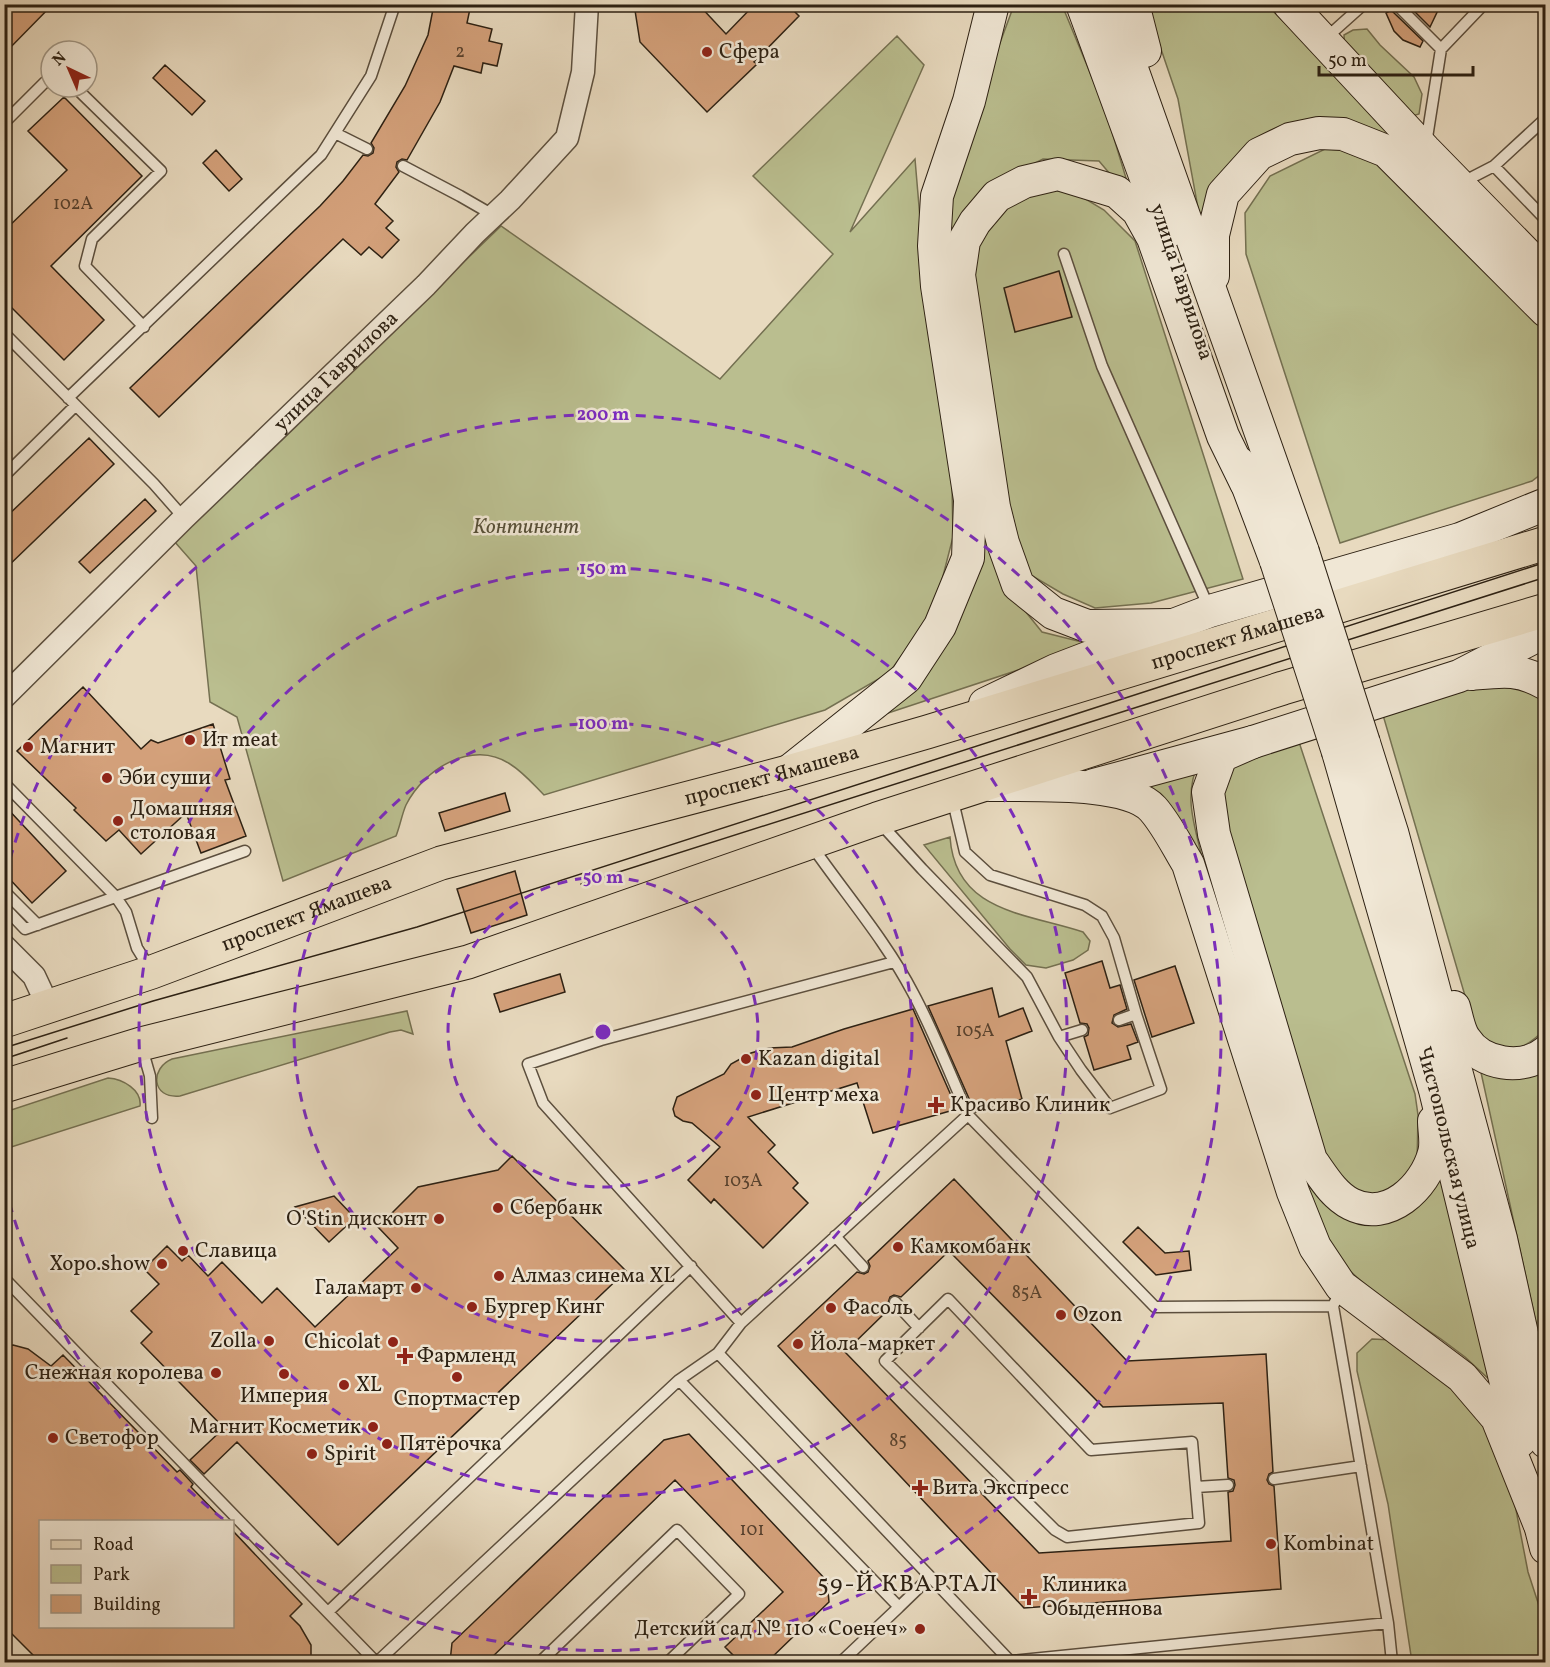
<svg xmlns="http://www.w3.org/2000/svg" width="1550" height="1667" viewBox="0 0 1550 1667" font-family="Vollkorn,serif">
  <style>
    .green { fill: #babe8f; stroke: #747051; stroke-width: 1.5 }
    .building { fill: #d4a17b; stroke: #2d2113; stroke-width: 1.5; fill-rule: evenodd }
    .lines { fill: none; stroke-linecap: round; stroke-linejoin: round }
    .lane-casing { stroke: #5c4f3e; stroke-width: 13 }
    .street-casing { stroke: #5c4f3e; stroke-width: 25 }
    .secondary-casing { stroke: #2d2113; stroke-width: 34 }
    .primary-casing { stroke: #2d2113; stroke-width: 35 }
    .lane { stroke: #f0e7d5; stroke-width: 10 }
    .street { stroke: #f0e7d5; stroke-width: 22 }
    .secondary { stroke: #f0e7d5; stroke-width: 32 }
    .primary { stroke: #e8dabf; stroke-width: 33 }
    .tram { stroke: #2d2113; stroke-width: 1.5 }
    .secondary-bridge-casing { stroke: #2d2113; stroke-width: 34; stroke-linecap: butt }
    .secondary-bridge { stroke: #f0e7d5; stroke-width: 32 }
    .ring { fill: none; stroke: #7b2cbf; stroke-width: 3; stroke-dasharray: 10 8 }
    .poi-dot { fill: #8f2418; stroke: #f0e7d5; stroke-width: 2 }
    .labels { text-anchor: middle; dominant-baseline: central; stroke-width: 5; stroke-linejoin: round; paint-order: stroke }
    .number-label { font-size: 18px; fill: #57412d }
    .poi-label { font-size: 21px; fill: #2d2113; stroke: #f0e7d5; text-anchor: start }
    .street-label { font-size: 21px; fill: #2d2113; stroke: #f0e7d5 }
    .park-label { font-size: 21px; font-style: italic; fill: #575038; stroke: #f0e7d5 }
    .quarter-label { font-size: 24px; letter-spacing: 1.5px; fill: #2d2113; stroke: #f0e7d5 }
    .centre { fill: #7b2cbf; stroke: #f0e7d5; stroke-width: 3 }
    .ring-label { font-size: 18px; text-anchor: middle; font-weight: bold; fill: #7b2cbf; stroke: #f0e7d5; stroke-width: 5; stroke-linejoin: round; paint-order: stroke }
  </style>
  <rect width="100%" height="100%" fill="#e8dabf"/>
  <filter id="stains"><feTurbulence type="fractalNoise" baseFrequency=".00333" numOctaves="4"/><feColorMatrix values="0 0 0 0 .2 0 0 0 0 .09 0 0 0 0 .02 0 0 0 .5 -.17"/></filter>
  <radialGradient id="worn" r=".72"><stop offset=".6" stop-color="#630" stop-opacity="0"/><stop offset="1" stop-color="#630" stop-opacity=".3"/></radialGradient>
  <path class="green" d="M1014,5H1062L1105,109L1133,201L1099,161L1043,159L1005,178L965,214L1009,591L1042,632L1094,645L864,721L964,599L946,189Z
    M1146,5H1267L1545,287L1326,121L1200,219L1178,99Z
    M1367,29L1380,45L1414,77L1422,94L1419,114L1406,118L1345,52L1344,35L1353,30Z
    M897,36L924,65L850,232L915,159L926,289L952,487L953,537L934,611L889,673L825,710L544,795C533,784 523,772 510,764C472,739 424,769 406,805C402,814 400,826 396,836L283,881L237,717L210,702L196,566L174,541L501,226L720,379L833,254L753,176Z
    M1325,149L1374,151L1545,327V471L1532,481L1340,543L1246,254L1245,213L1270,176Z
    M1037,189H1069L1104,210L1135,241L1243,579L1151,603L1095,608L1063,594L1029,574L1012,530L969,277L979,232L1005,203Z
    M1502,680L1545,696V1029C1520,1055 1499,1058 1475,1030L1383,715Z
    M1299,742L1415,1094L1418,1115L1417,1164L1396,1189L1368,1198L1329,1173L1223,830L1220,785L1235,764Z
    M1199,762C1184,793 1193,821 1201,853L1304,1179L1323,1203L1338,1213L1442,1173L1492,1382L1465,1357L1441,1339L1380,1298L1340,1262L1318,1230L1139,782Z
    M950,837C955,912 1025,913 1083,932L1090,941L1088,950L1073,960L1046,968L1026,965L1010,949L924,845Z
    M407,1011L413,1034L401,1030L390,1032L180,1096C151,1099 150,1068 172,1059Z
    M1545,1065V1364L1480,1068Z
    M108,1078C123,1079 142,1090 140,1106L5,1149V1112Z
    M1372,1339L1393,1340L1457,1386L1506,1458L1528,1572L1545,1624V1662H1412L1388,1504L1357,1371V1353Z"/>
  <path class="building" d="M4,4H53L4,54Z
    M434,4H471L467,23L492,29L489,41L502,44L497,66L483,63L481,73L454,66L440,102L407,160L402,159L397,162L396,167L399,172L375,204L393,221L386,228L399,240L382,258L369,247L361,255L343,239L159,417L130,388L320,206L343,181L363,155L368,156L373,153L374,148L371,143L405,86L428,35Z
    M634,4H698L726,34L755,4H787L799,16L754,62L757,64L707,112L640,42Z
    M1407,4H1441L1430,27Z
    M1391,10L1423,41L1420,47L1403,40L1394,31L1386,13Z
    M165,65L205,101L192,115L153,78Z
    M64,97L142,176L51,266L104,320L64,360L4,300V231L67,170L28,131Z
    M216,150L242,179L229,191L203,163Z
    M1059,271L1072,317L1015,332L1004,288Z
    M89,438L114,464L4,570V519Z
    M145,499L156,511L90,573L79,562Z
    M83,687L141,749L151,740L158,743L213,724L230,779L225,780L246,836L201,853L186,813L141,854L119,830L106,841L74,810L76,808L17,751Z
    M505,793L510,811L445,831L439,813Z
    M4,805L66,871L32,903L4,873Z
    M515,871L527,915L471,933L457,889Z
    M1102,961L1110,988L1120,985L1127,1009L1114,1015L1112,1023L1118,1027L1131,1024L1138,1042L1127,1046L1131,1059L1094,1070L1084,1037L1088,1035L1089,1028L1087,1024L1080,1023L1065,973Z
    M1175,966L1194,1023L1152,1037L1134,980Z
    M560,974L565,992L500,1012L494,994Z
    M992,988L999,1017L1023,1008L1032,1031L1006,1041L1022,1099L975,1112L928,1006Z
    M913,1009L957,1109L873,1133L857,1083L748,1117L775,1145L768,1152L798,1183L793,1188L808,1203L763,1248L714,1199L711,1203L688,1180L720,1147L692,1123L683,1121L675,1116L673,1109L677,1097L724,1074L731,1064L751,1053L769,1048L792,1047L844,1029Z
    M512,1156L626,1271L338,1545L237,1442L204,1474L190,1460L224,1428L141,1343L152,1332L131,1311L159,1284L144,1269L167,1246L182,1261L188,1255L208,1276L222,1262L262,1303L277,1288L315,1327L398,1248L378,1227L418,1187L498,1170Z
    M954,1179L1127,1361L1266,1354L1273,1472L1269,1474L1267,1480L1269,1484L1274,1486L1281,1589L1024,1608L778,1346L857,1272L864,1274L868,1272L870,1266L868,1261ZM949,1251L1103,1407L1223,1403L1228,1478L1234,1480L1235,1485L1233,1491L1228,1492L1231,1541L1039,1553L845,1352L890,1308L888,1303L890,1297L894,1295L901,1297Z
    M334,1196L355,1218L329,1242L295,1207Z
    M1138,1227L1165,1253L1189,1251L1191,1270L1156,1275L1123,1242Z
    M13,1345L28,1349L51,1366L63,1355L177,1472L180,1470L193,1484L191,1487L224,1521H40V1626H232V1530L302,1604L290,1616L300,1626L311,1645V1662H40L4,1626V1346Z
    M689,1434L827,1581L829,1602L767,1662H740L725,1647L783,1592L675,1480L487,1662H450L452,1643L664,1440Z"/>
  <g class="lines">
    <g class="lane-casing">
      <path id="lane" d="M1396,4L1441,49L1426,144
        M1326,38L1364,4
        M1441,49L1484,4
        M75,87L161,171L92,239L85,266L144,327
        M4,123L45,82H51
        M335,133L367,149
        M403,166L460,196L493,215
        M1494,166L1546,118
        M1461,183L1494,166L1546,220
        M1064,254L1102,366L1209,608
        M4,333L154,484L184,518
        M68,398L321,155L371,76L395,4
        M4,476L75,406
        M4,783L116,897L126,912L137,948L150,969
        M952,797L965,852L990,875L1085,905L1102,916L1114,938L1136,1014L1119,1020
        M881,824L922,869L1027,977L1059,1037L1082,1030
        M4,891L38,925
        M4,907L25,929L245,851
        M1059,1037L1081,1070L1110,1108L1161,1089L1136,1014
        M142,1048L150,1076L152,1118
        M968,1115L1155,1307L1333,1306
        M835,1236L863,1267
        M4,1278L376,1662
        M948,1299L1091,1450L1192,1442L1199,1523L1067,1537L1055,1530L885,1361Z
        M1336,1300L1333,1306L1388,1623L1392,1662
        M895,1302L919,1328
        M741,1323L968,1115C950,1074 934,1032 913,993C886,941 846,895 812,846
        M718,1353L1011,1662
        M679,1380L899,1607L841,1662
        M1274,1479L1361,1466
        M1196,1487L1228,1485
        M899,1607L930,1577
        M328,1612L691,1266
        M1011,1661L1388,1623
        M377,1662L679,1380L718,1353L741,1323L543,1103L528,1064L601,1040L894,962
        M540,1662L677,1530L739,1594L668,1662"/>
    </g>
    <g class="street-casing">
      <g id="street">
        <path id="s1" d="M4,697L184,518L426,285L475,233L510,200L567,138L583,72L587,4"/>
        <path d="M4,946L34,976L48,1006"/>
      </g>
    </g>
    <g class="secondary-casing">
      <g id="secondary">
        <path d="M1082,4L1166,233"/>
        <path d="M1109,4L1303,552"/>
        <path d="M1133,4L1145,51"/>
        <path d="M1289,4L1425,150L1546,274"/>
        <path d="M1213,276V235L1223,194L1259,154L1290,139L1319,133L1343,134L1386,151L1546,311"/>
        <path d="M1239,463L1276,561"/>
        <path d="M1174,625L1087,626L1053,613L1018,585L1003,543L994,507L959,275L964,241L975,222L997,196L1024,182L1058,174L1117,192L1138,211L1153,238L1223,436L1246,483"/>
        <path d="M1472,674C1502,671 1519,668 1546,684"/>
        <path d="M985,704L1056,670L1210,611L1460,539L1546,504"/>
        <path d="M1253,742L1221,756L1208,792L1214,834L1311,1160C1322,1175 1333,1195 1351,1204C1388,1223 1425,1187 1434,1153C1437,1143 1434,1131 1434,1121"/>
        <path d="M1364,743L1392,832L1501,1239L1546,1442"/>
        <path id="s2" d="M1338,752L1435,1090L1520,1441"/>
        <path d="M788,772L906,678L940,626L968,558L970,500L937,286L934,246L937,196L969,101L993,4"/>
        <path d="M990,785C1029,786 1127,780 1153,809C1167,825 1177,846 1188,864L1293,1192L1315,1247L1341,1286L1462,1377L1497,1418L1539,1523"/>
        <path d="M1094,785L1253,742L1459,676L1546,631"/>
        <path d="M1454,1007C1457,1017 1459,1031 1465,1039C1481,1065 1523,1071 1546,1052"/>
        <path d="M1534,1501L1546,1548"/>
      </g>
    </g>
    <g class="primary-casing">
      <g id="primary">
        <path id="s3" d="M4,1021L152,972L441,863L788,772L927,732L1546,543"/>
        <path d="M4,1086L141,1044L468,962L877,819L1283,688L1546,610"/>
      </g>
    </g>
    <use href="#lane" class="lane"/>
    <use href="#street" class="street"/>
    <use href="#secondary" class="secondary"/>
    <use href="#primary" class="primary"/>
    <path class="tram" d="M581,884L1546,577
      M4,1048L153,1001L417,927L1546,562
      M4,1059L67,1038"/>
    <g class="secondary-bridge-casing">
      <path id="secondary-bridge" d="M1303,552L1364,743
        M1276,561L1338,752"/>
    </g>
    <use href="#secondary-bridge" class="secondary-bridge"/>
  </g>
  <g class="ring">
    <circle cx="603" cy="1032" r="155"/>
    <circle cx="603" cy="1032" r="309"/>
    <circle cx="603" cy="1032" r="464"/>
    <path d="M223 1519A618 618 0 0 1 5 1187M5 877A618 618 0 1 1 235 1529"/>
  </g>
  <g class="poi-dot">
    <circle cx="707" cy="52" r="6"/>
    <circle cx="190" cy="740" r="6"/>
    <circle cx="28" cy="747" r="6"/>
    <circle cx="107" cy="778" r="6"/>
    <circle cx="118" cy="821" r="6"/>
    <circle cx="746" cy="1059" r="6"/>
    <circle cx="756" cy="1095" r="6"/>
    <path d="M933 1096h6v6h6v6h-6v6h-6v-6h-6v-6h6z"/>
    <circle cx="498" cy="1208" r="6"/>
    <circle cx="439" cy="1219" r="6"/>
    <circle cx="898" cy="1247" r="6"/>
    <circle cx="183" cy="1251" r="6"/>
    <circle cx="162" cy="1264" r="6"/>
    <circle cx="499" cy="1276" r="6"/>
    <circle cx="416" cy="1288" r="6"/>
    <circle cx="472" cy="1307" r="6"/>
    <circle cx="831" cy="1308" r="6"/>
    <circle cx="1061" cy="1315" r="6"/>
    <circle cx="269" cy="1341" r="6"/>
    <circle cx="393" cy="1342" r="6"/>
    <circle cx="798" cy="1344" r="6"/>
    <path d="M402 1347h6v6h6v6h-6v6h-6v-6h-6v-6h6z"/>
    <circle cx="216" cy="1373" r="6"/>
    <circle cx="284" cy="1374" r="6"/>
    <circle cx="457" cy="1377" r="6"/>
    <circle cx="344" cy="1385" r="6"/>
    <circle cx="373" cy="1427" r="6"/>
    <circle cx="53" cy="1438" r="6"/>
    <circle cx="387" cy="1444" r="6"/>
    <circle cx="312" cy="1454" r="6"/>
    <path d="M917 1479h6v6h6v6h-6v6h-6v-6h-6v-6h6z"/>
    <circle cx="1271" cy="1544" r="6"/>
    <path d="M1026 1588h6v6h6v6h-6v6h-6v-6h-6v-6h6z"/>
    <circle cx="920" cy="1629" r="6"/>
  </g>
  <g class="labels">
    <g class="number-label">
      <text x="460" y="52">2</text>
      <text x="73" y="204">102А</text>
      <text x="975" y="1031">105А</text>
      <text x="743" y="1181">103А</text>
      <text x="1027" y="1293">85А</text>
      <text x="898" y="1441">85</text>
      <text x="752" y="1530">101</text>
    </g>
    <g class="poi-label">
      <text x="719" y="52">Сфера</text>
      <text x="202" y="740">Ит meat</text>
      <text x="40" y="747">Магнит</text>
      <text x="119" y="778">Эби суши</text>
      <text x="130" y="809">Домашняя<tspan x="130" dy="24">столовая</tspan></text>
      <text x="758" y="1059">Kazan digital</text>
      <text x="768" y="1095">Центр меха</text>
      <text x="950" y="1105">Красиво Клиник</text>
      <text x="510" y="1208">Сбербанк</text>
      <text x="427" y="1219" text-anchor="end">O'Stin дисконт</text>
      <text x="910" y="1247">Камкомбанк</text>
      <text x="195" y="1251">Славица</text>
      <text x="150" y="1264" text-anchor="end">Xopo.show</text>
      <text x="511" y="1276">Алмаз синема XL</text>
      <text x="404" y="1288" text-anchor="end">Галамарт</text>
      <text x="484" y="1307">Бургер Кинг</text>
      <text x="843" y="1308">Фасоль</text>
      <text x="1073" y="1315">Ozon</text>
      <text x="257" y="1341" text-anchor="end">Zolla</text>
      <text x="381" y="1342" text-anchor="end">Chicolat</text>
      <text x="810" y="1344">Йола-маркет</text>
      <text x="417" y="1356">Фармленд</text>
      <text x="204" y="1373" text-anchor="end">Снежная королева</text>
      <text x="356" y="1385">XL</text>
      <text x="284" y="1396" text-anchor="middle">Империя</text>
      <text x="457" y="1399" text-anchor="middle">Спортмастер</text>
      <text x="361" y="1427" text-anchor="end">Магнит Косметик</text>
      <text x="65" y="1438">Светофор</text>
      <text x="399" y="1444">Пятёрочка</text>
      <text x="324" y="1454">Spirit</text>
      <text x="932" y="1488">Вита Экспресс</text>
      <text x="1283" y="1544">Kombinat</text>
      <text x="1042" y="1585">Клиника<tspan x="1042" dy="24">Обыденнова</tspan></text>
      <text x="908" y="1629" text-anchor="end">Детский сад № 110 «Соенеч»</text>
    </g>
    <g class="street-label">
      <text transform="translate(1181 282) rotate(72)">улица Гаврилова</text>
      <text stroke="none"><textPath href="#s1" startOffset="465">улица Гаврилова</textPath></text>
      <text stroke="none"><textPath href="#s3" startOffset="1293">проспект Ямашева</textPath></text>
      <text stroke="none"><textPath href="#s3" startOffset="807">проспект Ямашева</textPath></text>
      <text stroke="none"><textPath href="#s3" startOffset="321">проспект Ямашева</textPath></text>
      <text stroke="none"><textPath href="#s2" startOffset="411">Чистопольская улица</textPath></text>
    </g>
    <g class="park-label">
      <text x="526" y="527">Континент</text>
    </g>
    <g class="quarter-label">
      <text x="908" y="1585">59-Й КВАРТАЛ</text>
    </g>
  </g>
  <circle cx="603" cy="1032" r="9" class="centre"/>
  <g class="ring-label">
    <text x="603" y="420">200 m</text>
    <text x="603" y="574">150 m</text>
    <text x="603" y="729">100 m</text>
    <text x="603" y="883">50 m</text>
  </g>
  <rect width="1550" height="1667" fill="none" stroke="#e8dabf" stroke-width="24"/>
  <rect x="6" y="6" width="1538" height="1655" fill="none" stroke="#2d2113" stroke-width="3"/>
  <rect x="12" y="12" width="1526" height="1643" fill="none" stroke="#2d2113" stroke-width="1.5"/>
  <rect x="39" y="1520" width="195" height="108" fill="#f0e7d5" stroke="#a29887" stroke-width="1.5"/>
  <rect x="51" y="1540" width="30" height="9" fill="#e8dabf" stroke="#a29887" stroke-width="1.5"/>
  <text x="93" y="1550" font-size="18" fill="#2d2113">Road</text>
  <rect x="51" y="1565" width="30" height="18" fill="#babe8f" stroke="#a29887" stroke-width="1.5"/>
  <text x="93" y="1580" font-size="18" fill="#2d2113">Park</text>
  <rect x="51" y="1595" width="30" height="18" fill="#d4a17b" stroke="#a29887" stroke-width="1.5"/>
  <text x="93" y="1610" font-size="18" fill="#2d2113">Building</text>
  <g transform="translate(69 69) rotate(316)"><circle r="28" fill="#f0e7d5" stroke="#a29887" stroke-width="1.5"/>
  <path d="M0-4.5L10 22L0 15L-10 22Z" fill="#8f2418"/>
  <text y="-9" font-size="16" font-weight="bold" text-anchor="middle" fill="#2d2113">N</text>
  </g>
  <path d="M1319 66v9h154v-9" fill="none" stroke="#2d2113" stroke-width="3"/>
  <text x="1328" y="66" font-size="18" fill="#2d2113" stroke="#f0e7d5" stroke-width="4.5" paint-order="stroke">50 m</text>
  <rect width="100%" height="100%" filter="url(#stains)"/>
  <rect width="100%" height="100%" fill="url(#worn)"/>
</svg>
